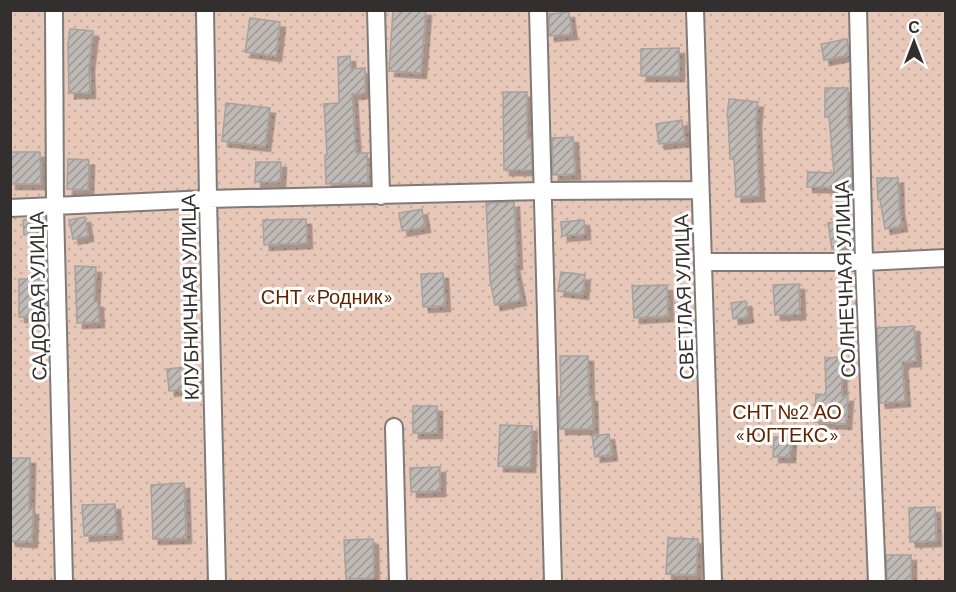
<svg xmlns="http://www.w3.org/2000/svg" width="956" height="592" viewBox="0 0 956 592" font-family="Barlow,sans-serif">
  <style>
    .garden { fill: url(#garden-dots) }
    .building { fill: url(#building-hatch); stroke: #a7a19e; stroke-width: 1.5; filter: url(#shadow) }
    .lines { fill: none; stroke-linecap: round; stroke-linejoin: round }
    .minor-casing { stroke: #817b78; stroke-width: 20 }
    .minor { stroke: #fff; stroke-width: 16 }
    .labels { text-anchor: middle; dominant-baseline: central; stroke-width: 6; stroke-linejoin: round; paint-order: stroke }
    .street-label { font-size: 20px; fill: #322f2e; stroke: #fff }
    .park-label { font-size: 20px; fill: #602500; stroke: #fff }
  </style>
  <defs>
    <pattern id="garden-dots" width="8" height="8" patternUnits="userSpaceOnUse" patternTransform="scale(1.5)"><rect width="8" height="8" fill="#e6c7b8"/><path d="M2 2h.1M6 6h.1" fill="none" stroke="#c6ab9e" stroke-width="1.8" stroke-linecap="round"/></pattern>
    <pattern id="building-hatch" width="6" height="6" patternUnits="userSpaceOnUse" patternTransform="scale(1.5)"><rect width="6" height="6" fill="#c0bab7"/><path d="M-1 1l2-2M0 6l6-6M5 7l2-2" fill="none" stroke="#9d9895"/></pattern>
    <filter id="shadow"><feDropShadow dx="5.5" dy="5.5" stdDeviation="0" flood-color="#0004"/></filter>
  </defs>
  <rect width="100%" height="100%" fill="#e5dedb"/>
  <path class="garden" d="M10,11H945V581H11Z"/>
  <path class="building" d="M393,10H426L421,73L389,71Z
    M569,12L572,34L549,36V14Z
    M250,18L280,22L276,56L245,52Z
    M70,29L93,31L89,66L90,93H69L68,44Z
    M847,39L849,55L824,60L821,44Z
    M679,48V76H641V49Z
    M350,56L351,69L365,68V93L352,94L356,153H367L368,182L326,184L325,155H327L324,104L339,103L338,57Z
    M825,88H848V128H850L852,188L807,187L808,172L834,173L829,117H825Z
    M503,92H527V139H531L532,170H504Z
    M729,99L758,102L756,122L759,196L736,197L734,159H730L728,117H727Z
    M226,103L270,108L265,146L222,141Z
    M682,120L685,141L659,144L656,124Z
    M573,137L575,174L553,175L552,138Z
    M10,152H40L41,184H10Z
    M68,159L89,160L88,190L67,189Z
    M256,162H281L280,182H255Z
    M877,178H898L899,208L902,226L885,229L880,200H878Z
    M514,202L517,264H514L521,300L495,305L490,280L486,203Z
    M422,209L425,227L402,231L399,213Z
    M85,217L88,236L73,239L69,220Z
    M40,218L41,234L24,235L23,220Z
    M306,219L307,243L264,245L263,220Z
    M852,219L853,245L832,249L828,223Z
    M584,220L585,234L562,236L561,222Z
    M75,266L96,267L94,302H98L99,322L77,323Z
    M561,272L585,275L583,294L558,291Z
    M443,273L445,306L423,307L421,274Z
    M19,279H44V317H19Z
    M799,284L800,314L775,315L773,285Z
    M667,285L668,316L634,318L632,286Z
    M746,301L748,317L733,319L731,303Z
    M914,326L916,361L902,362L905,401L880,403L877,328Z
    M560,356H588L589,396H592L593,429H560L559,397H561Z
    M841,357L842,396H848L846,424L814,422L816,394L826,395L825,358Z
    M195,366L197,388L169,391L167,369Z
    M413,406H437V433H413Z
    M500,425L532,426L530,467L498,466Z
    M609,434L612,455L595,457L592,436Z
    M774,437H791L790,457H773Z
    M10,458H30L29,509H33L32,542L10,541Z
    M440,467V491L411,492L410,468Z
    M184,483L186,538L153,539L151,485Z
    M115,504L117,534L84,536L82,505Z
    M935,507L936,541L910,542L909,508Z
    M668,538L698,539L696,575L666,574Z
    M373,539L374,578L346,579L344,540Z
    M886,555H911V582H887Z"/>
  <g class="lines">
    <g class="minor-casing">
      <path id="minor" d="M54,10L55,206L64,582
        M205,10L208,199L217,582
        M376,10L381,196
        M538,10L553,582
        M695,10L713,582
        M858,10L864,262L877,582
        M10,208L208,199L544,191L700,190
        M703,262H864L946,258
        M394,427L398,582"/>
    </g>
    <use href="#minor" class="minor"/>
  </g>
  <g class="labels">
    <g class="street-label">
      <text transform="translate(844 279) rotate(-92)">СОЛНЕЧНАЯ УЛИЦА</text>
      <text transform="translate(37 296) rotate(-91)">САДОВАЯ УЛИЦА</text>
      <text transform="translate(189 297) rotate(-91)">КЛУБНИЧНАЯ УЛИЦА</text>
      <text transform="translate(683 297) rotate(-92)">СВЕТЛАЯ УЛИЦА</text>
    </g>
    <g class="park-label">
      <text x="327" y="296">СНТ «Родник»</text>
      <text x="787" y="411">СНТ №2 АО<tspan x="787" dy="23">«ЮГТЕКС»</tspan></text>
    </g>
  </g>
  <rect width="956" height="592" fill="none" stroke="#322f2e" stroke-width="24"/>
  <g transform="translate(914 42)" stroke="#ffffff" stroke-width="4.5" paint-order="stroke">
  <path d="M0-4.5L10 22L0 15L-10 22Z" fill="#322f2e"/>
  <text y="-9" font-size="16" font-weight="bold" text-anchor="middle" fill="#322f2e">С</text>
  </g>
</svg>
